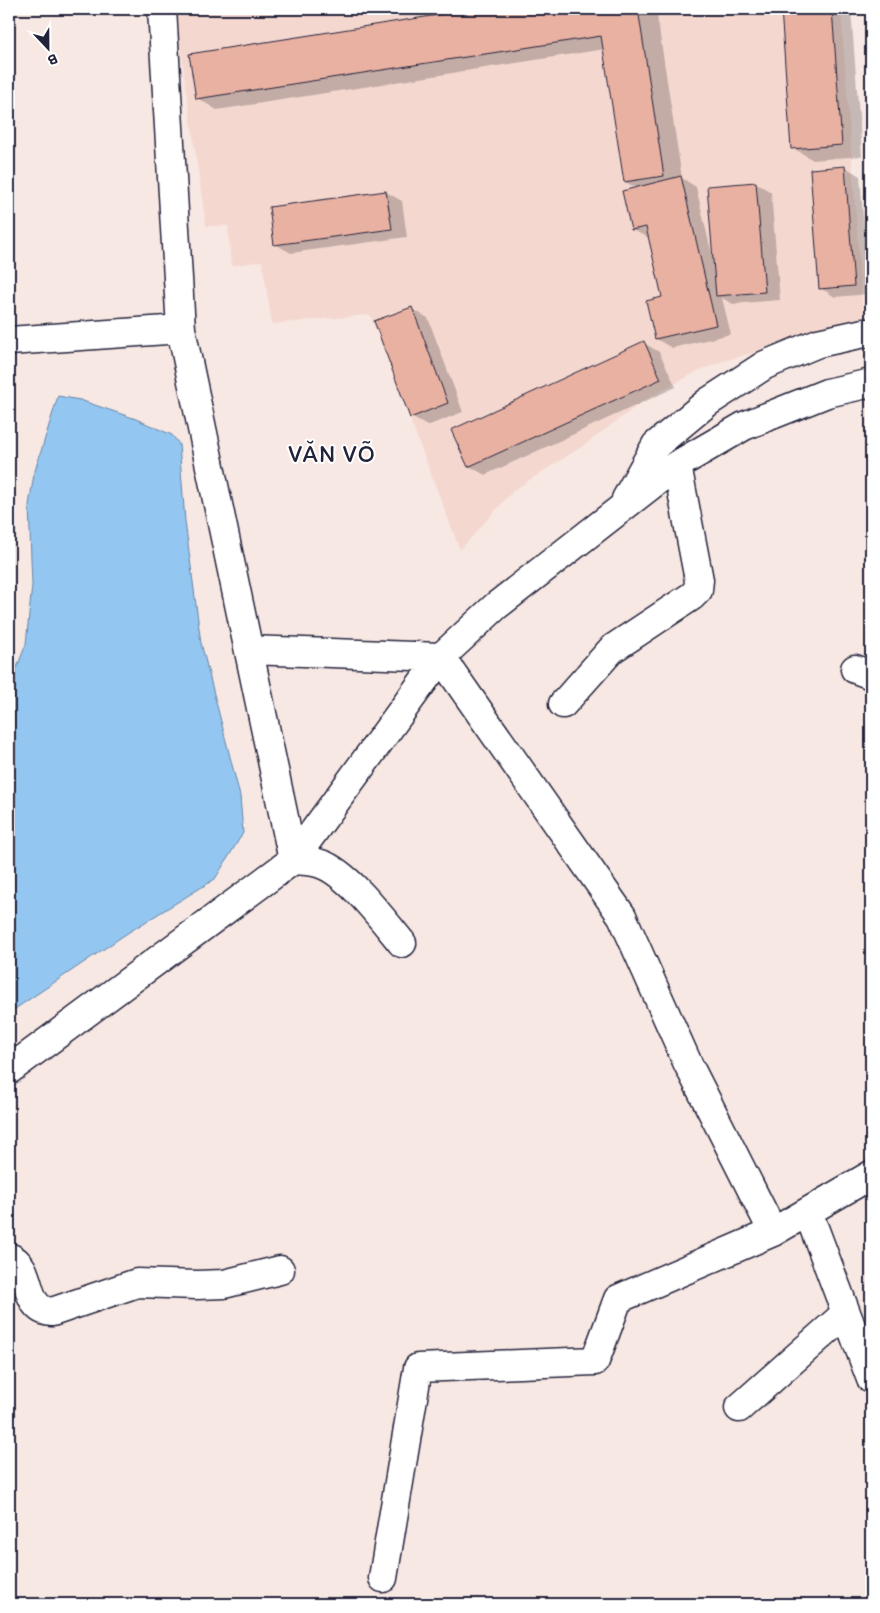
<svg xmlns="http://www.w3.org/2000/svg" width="880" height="1613" viewBox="0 0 880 1613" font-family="Itim,sans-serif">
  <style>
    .built { fill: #f4d8d0 }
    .water { fill: #93c6f0; stroke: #6684a8 }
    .shadow { fill: #0003 }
    .building { fill: #e9b1a2; stroke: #22223b }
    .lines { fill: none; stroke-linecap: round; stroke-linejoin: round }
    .street-casing { stroke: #22223b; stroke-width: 31 }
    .street { stroke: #fff; stroke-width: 28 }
    .labels { text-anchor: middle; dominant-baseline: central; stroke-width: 4; stroke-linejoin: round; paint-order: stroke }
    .quarter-label { font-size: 24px; letter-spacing: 1px; fill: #22223b; stroke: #fff }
  </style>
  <rect width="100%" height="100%" fill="#f8e8e3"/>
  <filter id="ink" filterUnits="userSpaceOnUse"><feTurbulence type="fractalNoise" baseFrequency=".02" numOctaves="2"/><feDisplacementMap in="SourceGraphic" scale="10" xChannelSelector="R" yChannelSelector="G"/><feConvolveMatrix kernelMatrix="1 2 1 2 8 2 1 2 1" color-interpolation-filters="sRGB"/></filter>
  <g filter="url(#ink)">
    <path class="built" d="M199,9H841L864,323L724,361L698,371L645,400L583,446L514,490L460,550L370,315L272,324L262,261L231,266L228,226H206L175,12Z"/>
    <path class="water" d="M58,396L80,400L136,419L172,435L179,444L185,521L201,643L240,796L243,833L215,879L129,932L9,1013V688L26,644L32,585L29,505L34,474Z"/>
    <path class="shadow" d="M484,9H656L682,178L696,187L712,255L756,183L771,192L780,300L733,304L722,298L731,334L672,348L656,339L664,298L649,238L632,230L637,188L625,182L605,49L217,110L197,98L190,55Z
      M783,9H851L862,156L813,160L793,148Z
      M845,167L860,176L869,294L835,297L820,288Z
      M386,192L402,201L407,237L291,253L275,244Z
      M412,309L428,318L463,412L427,426L411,417Z
      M644,343L659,352L676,387L485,475L469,466Z"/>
    <path class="building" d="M476,9H638L664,176L624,182L601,36L196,99L189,54Z
      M781,9H832L842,145L791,149Z
      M845,166L854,286L819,289L810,169Z
      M681,176L716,325L655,339L646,301L662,297L646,227L631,230L622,191Z
      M756,182L765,292L716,296L707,186Z
      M386,191L392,229L274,245L269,207Z
      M412,307L448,403L410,418L374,321Z
      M644,341L661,379L468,467L451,430Z"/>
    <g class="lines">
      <g class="street-casing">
        <path id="street" d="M162,9L181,329
          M9,341L181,329L293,860C302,861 313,861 321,864C348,873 383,920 402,943
          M626,499L656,445L708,402L765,365L818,343L864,333H871
          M249,650L441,657L622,916L688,1064L773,1232
          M855,669L871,675
          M563,704L612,649L692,596L698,590L699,580L677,465
          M9,1070L293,860L441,657L496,606L677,465L744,426L827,393L871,383
          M808,1212L871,1379
          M9,1257C35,1267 21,1310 52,1312L137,1283L197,1285L224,1284L280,1270
          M739,1408L845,1314
          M383,1578L418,1368L595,1361L618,1299L773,1232L871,1175"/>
      </g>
      <use href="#street" class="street"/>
    </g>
  </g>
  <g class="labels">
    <g class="quarter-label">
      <text x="332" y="453">VĂN VÕ</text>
    </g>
  </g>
  <rect width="880" height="1613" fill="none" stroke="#fff" stroke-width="30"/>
  <rect x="15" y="15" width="850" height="1583" fill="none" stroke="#22223b" stroke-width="2" filter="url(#ink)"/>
  <g transform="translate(48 48) rotate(158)" stroke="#ffffff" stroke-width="4" paint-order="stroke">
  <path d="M0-4L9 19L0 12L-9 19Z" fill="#22223b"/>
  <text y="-8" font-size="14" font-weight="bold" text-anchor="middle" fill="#22223b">B</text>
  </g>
</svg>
